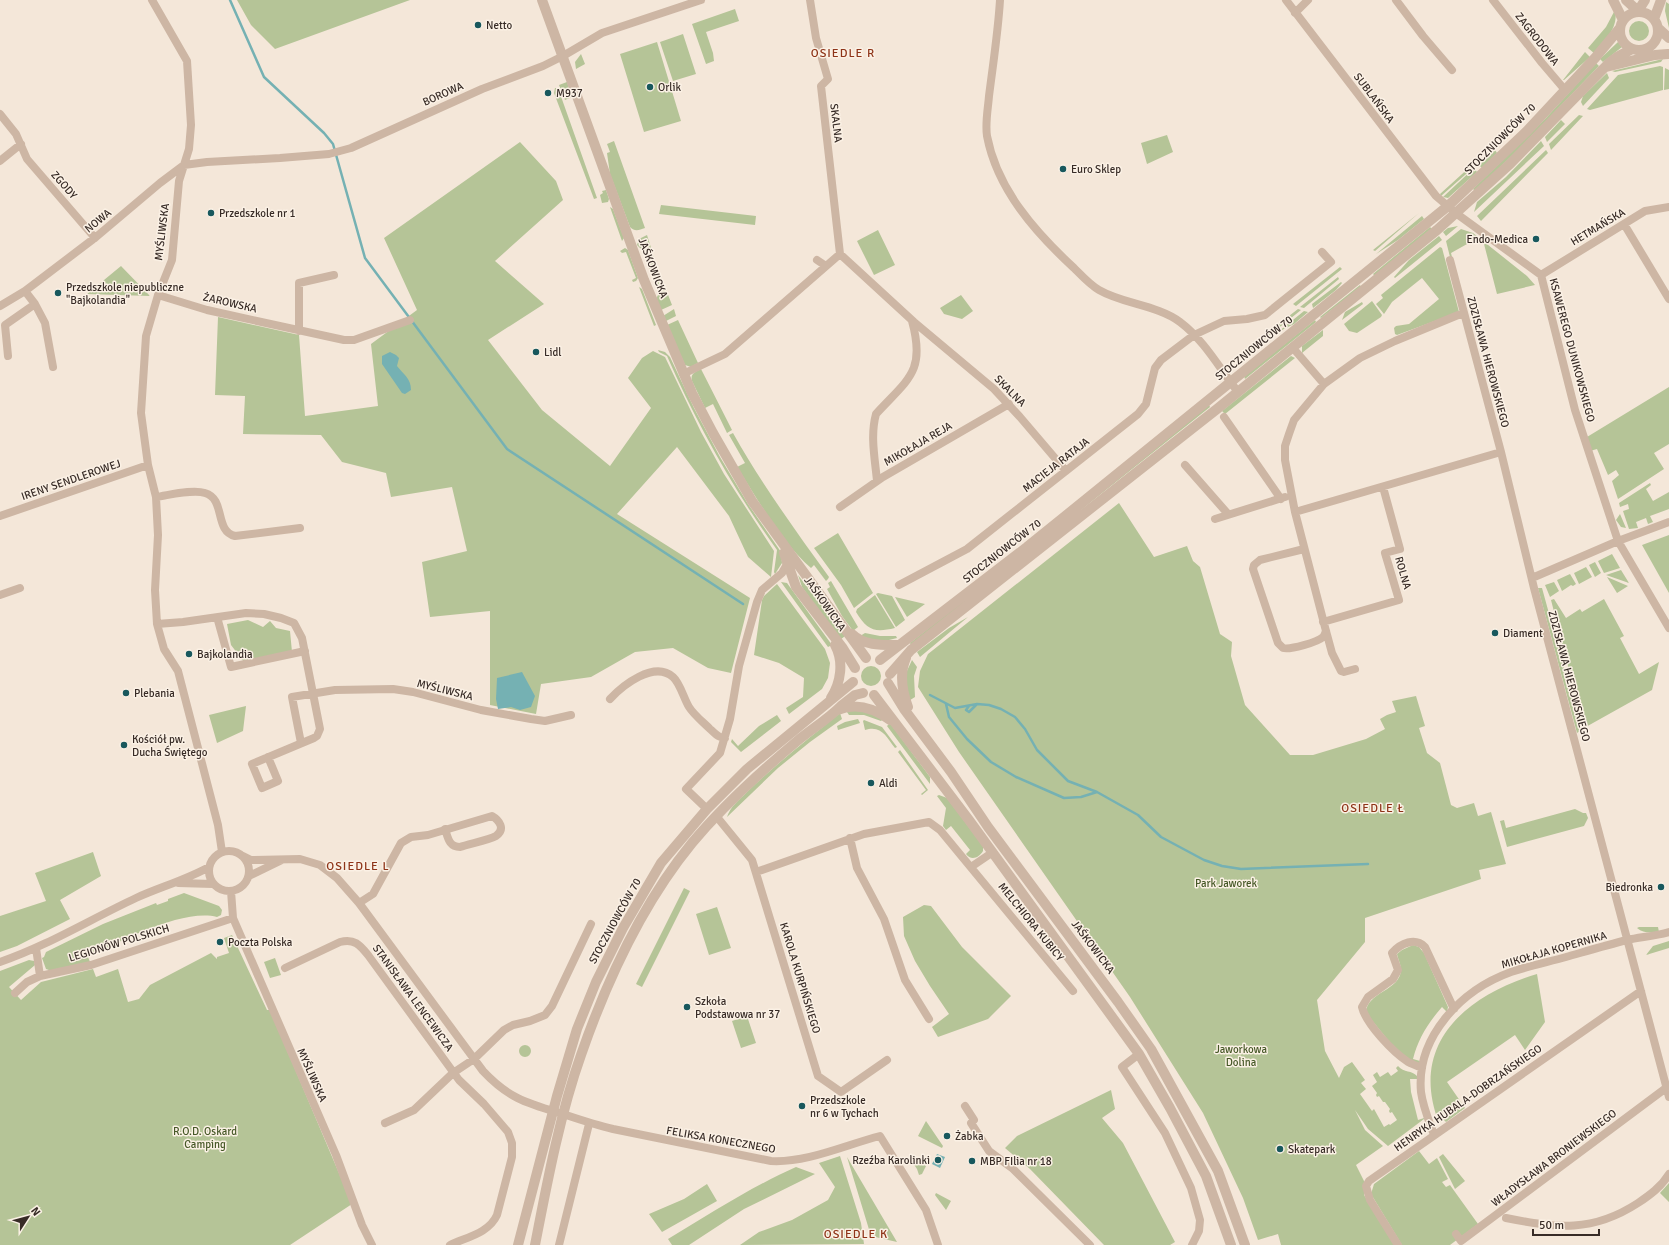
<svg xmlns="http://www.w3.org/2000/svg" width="1669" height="1245" viewBox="0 0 1669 1245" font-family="Signika,sans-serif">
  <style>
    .green { fill: #b5c497 }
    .water { fill: #75b1b3 }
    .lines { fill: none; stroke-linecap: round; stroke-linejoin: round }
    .stream { stroke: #75b1b3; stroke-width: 2.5 }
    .minor { stroke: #cdb6a4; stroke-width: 8 }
    .tertiary { stroke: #cdb6a4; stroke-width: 10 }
    .poi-dot { fill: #18585d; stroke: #fbf1e5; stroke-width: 1.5 }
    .labels { text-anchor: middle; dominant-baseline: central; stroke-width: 3; stroke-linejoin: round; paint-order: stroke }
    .poi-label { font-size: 11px; fill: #372b26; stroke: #fbf1e5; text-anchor: start }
    .street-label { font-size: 11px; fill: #372b26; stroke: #fbf1e5 }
    .park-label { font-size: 11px; fill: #465827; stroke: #fbf1e5 }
    .neighbourhood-label { font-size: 12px; letter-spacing: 1px; fill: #8e3418; stroke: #fbf1e5 }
  </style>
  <rect width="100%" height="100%" fill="#f4e7d9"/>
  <path class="green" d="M237,0H410L275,49L251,25Z
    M1666,2L1669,4V28L1665,11Z
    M735,9L739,21L706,32L713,53L714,61L706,64L692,24Z
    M1615,10C1619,28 1604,41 1595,54L1588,48L1606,27Z
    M1629 31a10 10 0 1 1 20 0a10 10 0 1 1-20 0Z
    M683,34L696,74L673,81L660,42Z
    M657,42L681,121L644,132L620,54Z
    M1618,42L1622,47L1603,62L1600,59Z
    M1585,52L1590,57L1564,80H1563Z
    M581,54L585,64L576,69L575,62Z
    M1663,59L1661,62L1615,72L1612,71Z
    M1596,63L1599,66L1519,149L1475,191L1473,189L1546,118Z
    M1660,66L1663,67V90L1590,110L1587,109L1618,75Z
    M1665,68L1669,70V89L1664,90Z
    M1607,73L1609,78L1583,106L1581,102L1583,96Z
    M567,82L572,97L565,100L559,85Z
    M555,88H558L597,198L594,199L554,93Z
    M1579,115L1583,116L1551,150L1549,144Z
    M1561,120L1565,124L1547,142L1545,137Z
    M1167,135L1173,152L1147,164L1141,143Z
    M614,141L645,228C639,230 635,232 630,227L610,174L607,153L610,152L607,144Z
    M1541,141L1544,146L1474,212L1477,202L1506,177Z
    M520,142L556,181L563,200L495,261L544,304L488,340L542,410L610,466L651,408L628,378L642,358L653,351L665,357L701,432L724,474L774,551L771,577L748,557L729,516L677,447L617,514L750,598L731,673L708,668L673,648L635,652L591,677L541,684L536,714L490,705V611L430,617L422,562L467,551L452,487L391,497L386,473L342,462L321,435L243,434L245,396L215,395L218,317L299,335L305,416L378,406L371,344L417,310L384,238Z
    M1495,150L1497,153L1482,168L1479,165Z
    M1546,150L1548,153L1481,221L1477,216Z
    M1472,165L1474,167L1441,196L1440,194Z
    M1474,168L1477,172L1448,198L1443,197Z
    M606,190L609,199L608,202L602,203L600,195L603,193L602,191Z
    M661,205L756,216L755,225L659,214Z
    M610,207L613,209L624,238L622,241Z
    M1419,213L1375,251L1373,250Z
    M1422,216L1424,219L1398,240L1376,254Z
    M1458,226L1446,236L1443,232L1448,228Z
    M1430,227L1432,229L1375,276L1373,274Z
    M1461,229L1473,233L1527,276L1535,285L1497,294L1484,244L1476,239L1451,253L1455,269H1453L1446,241Z
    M878,230L895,265L874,275L857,241Z
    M647,235L658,270L651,273L642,250L637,245L639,239Z
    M1439,236L1442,240L1395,278L1394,277L1409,260Z
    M1440,247L1442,248L1459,312L1397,335L1395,334L1394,328L1396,326L1409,324L1439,299L1422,278L1392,302L1384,314L1376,304L1383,298L1381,295Z
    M625,248L628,250L638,278L636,281L633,282L632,280L636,278L626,252L622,253L620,251Z
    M121,266L150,296L87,294Z
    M1340,267L1342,269L1296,306L1293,304Z
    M660,274L672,305L661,310L656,299L659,293L652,277Z
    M1338,277L1339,279L1304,308L1300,307Z
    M1341,282L1342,283L1336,290L1313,308L1312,304Z
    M1360,285L1361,287L1321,318L1320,317Z
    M639,287L642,289L656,325L654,326Z
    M961,295L973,311L962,319L944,314L940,308Z
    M1372,301L1382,315L1381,317L1357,333L1349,331L1344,324Z
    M1362,302L1363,304L1342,320L1345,312Z
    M674,309L676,316L666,321L663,316Z
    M1298,309L1301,310L1254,348L1231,363V361Z
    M1304,311L1308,312L1294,324L1278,332Z
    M678,320L698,363L691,367L685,365L667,325Z
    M1315,320L1316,322L1245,379L1244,376Z
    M1323,330V336L1302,353V346Z
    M658,350L665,352L670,357L694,408L720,457L748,504L781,552L782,563L775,574L774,572L777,550C733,489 697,424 667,356L659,352Z
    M1291,356L1295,358L1225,414L1222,411Z
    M701,369L732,430L727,433L713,404L705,408L692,381C690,374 695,372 701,369Z
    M1669,387V444L1654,453L1664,469L1618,499L1612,481L1619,475L1616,470L1608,475L1597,449L1590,451L1587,437Z
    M1209,405L1210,407L911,645L910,643Z
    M733,433C761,483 795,530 829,577L828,579L826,581L814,565L811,568C782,543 758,500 737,467L745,463L729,435Z
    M1650,483L1651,485L1646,489L1653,501L1669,492V509L1650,516L1653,522L1648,524L1646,518L1636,522L1638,528L1629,529L1623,511L1629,509L1628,504L1620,507L1619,503Z
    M1119,503L1154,557L1187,546L1193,561L1200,567L1220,634L1232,642L1231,656L1245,705L1290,755H1313L1366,739L1385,729L1380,719L1387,715L1396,712L1392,701L1416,696L1425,726L1419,728L1427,753L1440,763L1451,805L1457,808L1474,803L1478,816L1491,812L1506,864L1479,870L1481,879L1365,918V942L1317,1000L1325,1051L1339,1078L1344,1067L1352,1062L1365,1080L1361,1083L1366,1089L1360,1094L1372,1111L1374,1109L1384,1127L1389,1124L1390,1125L1397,1120L1392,1112L1390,1113L1389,1111L1390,1109L1385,1102H1383L1379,1096L1377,1097L1376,1095L1377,1093L1372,1086L1377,1082L1373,1075L1377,1072L1380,1077L1388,1072L1391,1076L1398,1071L1396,1068L1398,1066C1404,1073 1412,1070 1417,1076V1079H1410L1411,1092L1418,1120L1424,1118V1119L1388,1146L1368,1129L1355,1110L1365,1130L1383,1146L1356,1165L1364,1181V1195L1395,1245H1281L1278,1234L1258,1240L1243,1198L1203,1113L1130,997L959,752L918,687L920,671L928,654Z
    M1620,514L1626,528L1621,527L1616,520Z
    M838,533L873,593L854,608L841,585L814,548Z
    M1669,535V593L1642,545Z
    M1612,554L1620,568L1604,573L1598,561Z
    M1595,562L1601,573L1595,577L1589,565Z
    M1586,567L1592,577L1579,584L1574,573Z
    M1621,570L1629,583L1606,575Z
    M1570,574L1576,584L1573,586L1571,585L1562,591L1557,580Z
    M798,575L845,636L840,640L802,587Z
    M1607,577L1628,586L1617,593Z
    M831,581L858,627L853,631L842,616L827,589L830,587L828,583Z
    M781,582L787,583L832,645L828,647Z
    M1554,582L1559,591L1550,597L1545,585Z
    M777,584L825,649L830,663L828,678L822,689L789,714L786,708L803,697L804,678L779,663L754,655L762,600L764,596Z
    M1538,588H1542L1581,730L1577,733Z
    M878,593L892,596L905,620L896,627L876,594Z
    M875,595L895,628C874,633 867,630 856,612L857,609Z
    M895,597L925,604L907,617Z
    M1554,599L1566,618L1580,609L1582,612L1604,599L1624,636L1620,638L1639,674L1659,662L1652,690L1584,728L1551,600Z
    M968,617L920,657L917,652L949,628Z
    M248,620L263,627L270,621L276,628L290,631L292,652L244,662L231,645L227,624Z
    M865,633L880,636H896L897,638L881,642L860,636Z
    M912,660L917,667L914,676L915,697L907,702L906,673Z
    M861 676a10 10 0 1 1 20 0a10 10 0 1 1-20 0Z
    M246,706L243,731L217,743L209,715Z
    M856,709L884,718L881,721L864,715H849L847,712L849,711Z
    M840,713L842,719L810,742L778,768L727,817C730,807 739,800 746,793C776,764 808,739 840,713Z
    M777,715L781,721L741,752L731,742L732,739L738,746L759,726Z
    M858,719L860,723L838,730L837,726L845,722Z
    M864,720L882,727L897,747L895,748C886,737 882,725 865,730L863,721Z
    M890,723L930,777V784L887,726Z
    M900,750L928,790L922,795L921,794L926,790L898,752Z
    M939,795L947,798L983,846V851C979,858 971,861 966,854L970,850L951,826L946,830L943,826L946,808L937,796Z
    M1575,809L1583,813H1586L1588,818L1584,826L1507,847L1500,821L1504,820L1506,828Z
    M93,852L101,876L60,900L70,919L17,946L0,952V916L46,901L35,873Z
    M684,888L690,891L642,987L636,984Z
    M184,893L219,906L222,910L221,915L217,917C183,908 119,942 88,957L90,962L52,971L46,969L42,958L44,957L46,952L103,924L156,903L157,905L168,901V899Z
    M924,905L931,906L962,947L1011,996L988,1019L938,1037L932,1027L949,1014L930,986L915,961L904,936L903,917Z
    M717,907L731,948L709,955L696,914Z
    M1639,927H1658L1659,932C1651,932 1644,934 1637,928Z
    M232,935L267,1010H270L352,1204L290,1245H0V971L29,960L34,961L35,965L9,987L21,1000L41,982L93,969L96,977L118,969L128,1002L139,999L150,985L211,953L217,959V957L229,953L224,938Z
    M1669,941V948L1646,955L1653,946Z
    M1413,945L1419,947L1424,953L1448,1007L1447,1012L1442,1007C1428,1023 1418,1039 1413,1059L1420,1061L1418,1065L1396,1050L1366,1013C1366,992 1400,991 1401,970C1401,965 1398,959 1397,954L1402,950Z
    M275,958L281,975L270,978L264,962Z
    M1537,974L1545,1022L1525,1050L1515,1035L1447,1082L1465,1108L1446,1122L1444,1120L1439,1123C1408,1043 1467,995 1537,974Z
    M747,1016L756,1043L741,1048L732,1021Z
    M519 1051a6 6 0 1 1 12 0a6 6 0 1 1-12 0Z
    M1111,1090L1115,1109L1102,1118L1123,1143L1175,1242L1170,1245H1104L1030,1169L1005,1148L1017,1136Z
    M926,1121L943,1146L942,1148L918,1136Z
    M1419,1151L1429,1164L1437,1158L1448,1179L1442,1182L1446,1187L1450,1185L1478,1224L1450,1245H1402L1371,1194L1374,1184Z
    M1443,1154L1465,1181L1455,1189L1439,1157Z
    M840,1156L861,1223L864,1244L740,1245L759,1232L792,1220L828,1200L835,1187L819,1163Z
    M847,1157L897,1242L871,1236Z
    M909,1157L926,1166L922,1174L919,1175L917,1169Z
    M796,1167L815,1174L744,1209L689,1245H672L668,1239C710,1214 751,1187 796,1167Z
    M1669,1183V1202L1660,1193Z
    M707,1184L717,1201L662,1232L649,1214L684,1199Z
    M936,1193L951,1201L946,1210L935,1195Z"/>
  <path class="water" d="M390,352L396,355L399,358L397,366C403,374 411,378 411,390L405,394L402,393L382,364V356Z
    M522,672L535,696L531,707L520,710L511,707L498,709L496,699L497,678Z
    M937,1154L945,1157L940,1168L932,1164Z"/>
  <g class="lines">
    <path class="stream" d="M230,0L264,77L324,133L333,144L365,258L507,449L743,604
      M930,695L955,708L977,704L989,705L1001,709L1015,717L1025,729L1037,750L1068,781L1097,792L1138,815L1161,837L1204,860L1222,866L1241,869L1368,864
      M946,704L949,717L967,739L991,762L1016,777L1064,798L1081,797L1097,792
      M969,706L966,710L969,712L977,704"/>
    <path class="minor" d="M152,0L187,61L191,125L189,149L179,181L172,260L158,295L146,336L141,413L148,465L156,497L158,535L155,590L157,624L164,649L178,671L218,825L222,852
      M810,0L816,38L828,79L821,86L840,254L914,322L994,389L1020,417L1066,471
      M1000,0C998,33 993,64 989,96C988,109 985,123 987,136C997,189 1035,232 1074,268C1081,275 1090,285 1099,290C1123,304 1157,305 1180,322C1204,340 1220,369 1238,392
      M1286,0L1436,196L1457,214L1541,275L1575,410L1618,541L1532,578
      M1396,0L1423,36L1452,70
      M1493,0L1542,63L1565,90
      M1295,13L1308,0
      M0,114L16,134L27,159L95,238
      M0,161L21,144
      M1624,224L1669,299
      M817,260L826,266
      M1450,260L1501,452L1534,588L1669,1097
      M1541,275L1645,211L1669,207
      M158,295L207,310L344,340H354L410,320
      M35,304L45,323L53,367
      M0,306L25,291L96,237L160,183L184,165L207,162L280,158L329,154L351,148L482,89L543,66L563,56L602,33L701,0
      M299,331V283L334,275
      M1293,348L1324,384
      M8,356L5,325L35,304L25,291
      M683,374L725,354L840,254
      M1224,417L1281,499
      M1185,465L1228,514
      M877,481C875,459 870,436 876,414C908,379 926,372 912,321
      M156,497C170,495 193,489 205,493C226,499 214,531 235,536L300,528
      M840,507L883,477L1009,404
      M1295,512L1501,452
      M0,516L148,465
      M1215,519L1285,497
      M1669,522L1618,541L1669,628
      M1304,549L1260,560L1254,565L1253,569L1278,643L1283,648C1290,650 1318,642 1323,637C1325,635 1325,633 1326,631
      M899,585L967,549L1138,414L1146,404L1155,368L1161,360L1194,335L1224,321L1247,319L1265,315L1331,262L1322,252
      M0,595L20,588
      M217,617L231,667L305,651
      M1323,622L1399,600L1385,553L1400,549L1383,487
      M157,624L183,622L246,613L264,614L281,618L294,623L302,638L320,729L317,736L314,738L252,764L262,788L278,781L268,757
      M1355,669L1344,672L1341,671L1332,653L1326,631L1295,512L1285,460V446L1289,434L1294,420L1324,384L1360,358L1395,341L1463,313
      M610,699C622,686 654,660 673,677C680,683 684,699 689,707C694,715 703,722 710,729C715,733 718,738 725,738
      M301,743L292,697L335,690L393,689L413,692L481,710L531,719L545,721L571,715
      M707,809L686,789L720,753L730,719L739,666L757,602L762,590L782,573L786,566L787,559
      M717,817L752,860L818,1076L841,1092L887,1060
      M850,838L857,868L884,919L905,980L929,1019
      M209 871a20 20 0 1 1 40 0a20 20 0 1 1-40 0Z
      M243,856L251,860L300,859L320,865L337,878L359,903L483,1071C510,1100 530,1104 566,1115C581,1120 596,1125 613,1129L771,1161C807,1163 845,1145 880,1136L926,1210L938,1245
      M971,867L993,852
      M756,872L864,834L929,822L940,830L1073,991
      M249,876L282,860
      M178,883L213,884
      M231,891L233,918L336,1155L362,1225L372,1245
      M359,903L373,894L401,843L411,837L428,835L492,816C499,820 506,829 496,836C489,840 468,844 460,847C449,847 448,838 445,829
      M36,948L40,976
      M0,962C47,946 91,919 136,898C160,887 186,880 209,867
      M285,968L340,942C354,938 360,945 368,955L459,1080L484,1104L508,1132L512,1143V1157L497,1215C489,1233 467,1237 450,1245
      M15,993L27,982L40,976L91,965L233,918
      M1139,1054L1122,1067L1165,1133L1191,1188L1200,1220L1199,1231L1192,1245
      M1422,1068C1417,1066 1412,1064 1408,1062C1393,1052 1366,1024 1362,1007L1368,997L1393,979L1398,970L1392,953C1401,943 1415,937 1425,947L1454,1009
      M965,1106L974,1120L971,1123L989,1151L1012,1168L1090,1245
      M385,1123L414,1110L453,1073L474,1059L504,1030L513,1025L530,1021L545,1015L552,1006L591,924
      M1434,1135C1429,1121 1423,1107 1421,1092C1416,1037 1461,990 1511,972C1529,966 1548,962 1566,957C1587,951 1607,945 1627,940C1641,937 1655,936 1669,932
      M1506,1218C1557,1228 1592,1233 1638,1203C1650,1195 1661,1187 1669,1174
      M1456,1234L1461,1241L1666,1088
      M559,1245L589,1124
      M1398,1245L1370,1200L1366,1186L1369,1181L1641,991"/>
    <path class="tertiary" d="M542,0L644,280L692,393L713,433L752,501L866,658
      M1613,0L1623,20
      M1626,0L1638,11
      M1638,11L1645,0
      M1620 31a19 19 0 1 1 38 0a19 19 0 1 1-38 0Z
      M1654,19L1661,0
      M1658,28L1669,38
      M1606,67L1655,55L1668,54
      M784,553L796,587L842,647L855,668
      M852,634C864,646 883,645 899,645
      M906,658C899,674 902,691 908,707
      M880,660L1027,547L1448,206L1526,132L1595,58L1620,28
      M890,674L911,650L1217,409L1437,230L1510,164L1610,62L1617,57L1632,49
      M888,683L904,709L951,772L988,827L1118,1002L1151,1049L1218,1171L1245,1245
      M874,695L969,820L1139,1054L1170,1108L1206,1176L1231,1245
      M831,698C841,682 844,662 835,645
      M838,710C857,702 875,709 890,720
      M518,1245L557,1096L577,1029L596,982L623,928L661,863L707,809L747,769L853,682
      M535,1245C547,1183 560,1114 581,1055C607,980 642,904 692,843C723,806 759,773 796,742C810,730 827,720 841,706L855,695L863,693"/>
  </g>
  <g class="poi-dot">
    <circle cx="478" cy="25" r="4"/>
    <circle cx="650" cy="87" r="4"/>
    <circle cx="548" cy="93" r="4"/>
    <circle cx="1063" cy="169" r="4"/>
    <circle cx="211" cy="213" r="4"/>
    <circle cx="1536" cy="239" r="4"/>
    <circle cx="58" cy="293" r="4"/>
    <circle cx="536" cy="352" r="4"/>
    <circle cx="1495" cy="633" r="4"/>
    <circle cx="189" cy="654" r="4"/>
    <circle cx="126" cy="693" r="4"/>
    <circle cx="124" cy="745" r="4"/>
    <circle cx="871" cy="783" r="4"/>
    <circle cx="1661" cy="887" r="4"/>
    <circle cx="220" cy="942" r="4"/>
    <circle cx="687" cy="1007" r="4"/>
    <circle cx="802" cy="1106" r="4"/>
    <circle cx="947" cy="1136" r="4"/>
    <circle cx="1280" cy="1149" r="4"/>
    <circle cx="938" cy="1160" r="4"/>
    <circle cx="972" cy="1161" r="4"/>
  </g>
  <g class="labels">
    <g class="poi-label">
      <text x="486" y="25">Netto</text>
      <text x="658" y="87">Orlik</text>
      <text x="556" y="93">M937</text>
      <text x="1071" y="169">Euro Sklep</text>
      <text x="219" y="213">Przedszkole nr 1</text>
      <text x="1528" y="239" text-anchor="end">Endo-Medica</text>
      <text x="66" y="287">Przedszkole niepubliczne<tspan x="66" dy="13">"Bajkolandia"</tspan></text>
      <text x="544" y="352">Lidl</text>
      <text x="1503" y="633">Diament</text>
      <text x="197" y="654">Bajkolandia</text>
      <text x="134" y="693">Plebania</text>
      <text x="132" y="739">Kościół pw.<tspan x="132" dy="13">Ducha Świętego</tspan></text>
      <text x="879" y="783">Aldi</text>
      <text x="1653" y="887" text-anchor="end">Biedronka</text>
      <text x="228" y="942">Poczta Polska</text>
      <text x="695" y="1001">Szkoła<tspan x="695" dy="13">Podstawowa nr 37</tspan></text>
      <text x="810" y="1100">Przedszkole<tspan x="810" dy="13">nr 6 w Tychach</tspan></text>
      <text x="955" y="1136">Żabka</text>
      <text x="1288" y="1149">Skatepark</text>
      <text x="930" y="1160" text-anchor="end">Rzeźba Karolinki</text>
      <text x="980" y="1161">MBP FIlia nr 18</text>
    </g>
    <g class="street-label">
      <text transform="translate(1537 39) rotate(52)">ZAGRODOWA</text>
      <text transform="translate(443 94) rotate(-24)">BOROWA</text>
      <text transform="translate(1374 98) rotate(53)">SUBLAŃSKA</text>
      <text transform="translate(836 123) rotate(83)">SKALNA</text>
      <text transform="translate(1500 139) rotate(-45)">STOCZNIOWCÓW 70</text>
      <text transform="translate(64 185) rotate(49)">ZGODY</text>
      <text transform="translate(98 221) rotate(-39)">NOWA</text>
      <text transform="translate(1598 227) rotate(-31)">HETMAŃSKA</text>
      <text transform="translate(162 232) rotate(-83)">MYŚLIWSKA</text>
      <text transform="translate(653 268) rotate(69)">JAŚKOWICKA</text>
      <text transform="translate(230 303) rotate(13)">ŻAROWSKA</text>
      <text transform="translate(1254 348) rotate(-39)">STOCZNIOWCÓW 70</text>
      <text transform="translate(1572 350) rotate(75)">KSAWEREGO DUNIKOWSKIEGO</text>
      <text transform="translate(1488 362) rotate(75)">ZDZISŁAWA HIEROWSKIEGO</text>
      <text transform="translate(1010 391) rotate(45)">SKALNA</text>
      <text transform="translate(918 444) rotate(-30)">MIKOŁAJA REJA</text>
      <text transform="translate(1056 465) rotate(-38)">MACIEJA RATAJA</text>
      <text transform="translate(71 480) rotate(-19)">IRENY SENDLEROWEJ</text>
      <text transform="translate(1002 551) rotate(-38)">STOCZNIOWCÓW 70</text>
      <text transform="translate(1403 573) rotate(74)">ROLNA</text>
      <text transform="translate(825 604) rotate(55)">JAŚKOWICKA</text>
      <text transform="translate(1569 676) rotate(75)">ZDZISŁAWA HIEROWSKIEGO</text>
      <text transform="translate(445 690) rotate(14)">MYŚLIWSKA</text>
      <text transform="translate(615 921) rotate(-61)">STOCZNIOWCÓW 70</text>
      <text transform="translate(1031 922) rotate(51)">MELCHIORA KUBICY</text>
      <text transform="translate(119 943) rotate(-17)">LEGIONÓW POLSKICH</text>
      <text transform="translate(1093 947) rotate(53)">JAŚKOWICKA</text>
      <text transform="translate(1554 950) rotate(-16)">MIKOŁAJA KOPERNIKA</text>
      <text transform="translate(800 978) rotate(73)">KAROLA KURPIŃSKIEGO</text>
      <text transform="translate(413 998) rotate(54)">STANISŁAWA LENCEWICZA</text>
      <text transform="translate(312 1075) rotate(66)">MYŚLIWSKA</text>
      <text transform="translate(1468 1098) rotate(-35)">HENRYKA HUBALA-DOBRZAŃSKIEGO</text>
      <text transform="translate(721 1140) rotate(10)">FELIKSA KONECZNEGO</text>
      <text transform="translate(1554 1158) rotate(-37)">WŁADYSŁAWA BRONIEWSKIEGO</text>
    </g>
    <g class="park-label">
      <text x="1226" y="883">Park Jaworek</text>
      <text x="1241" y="1049">Jaworkowa<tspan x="1241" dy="13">Dolina</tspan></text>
      <text x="205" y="1131">R.O.D. Oskard<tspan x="205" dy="13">Camping</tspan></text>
    </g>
    <g class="neighbourhood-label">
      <text x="843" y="53">OSIEDLE R</text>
      <text x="1373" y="808">OSIEDLE Ł</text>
      <text x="358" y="866">OSIEDLE L</text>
      <text x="856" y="1234">OSIEDLE K</text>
    </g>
  </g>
  <g transform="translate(28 1217) rotate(54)" stroke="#fbf1e5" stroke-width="3" paint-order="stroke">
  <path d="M0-3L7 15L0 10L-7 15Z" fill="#372b26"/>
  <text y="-6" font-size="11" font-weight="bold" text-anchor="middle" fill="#372b26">N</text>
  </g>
  <path d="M1533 1229v6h66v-6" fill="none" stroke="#372b26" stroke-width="2"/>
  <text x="1539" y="1229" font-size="12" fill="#372b26" stroke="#fbf1e5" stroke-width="3" paint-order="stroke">50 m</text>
</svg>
